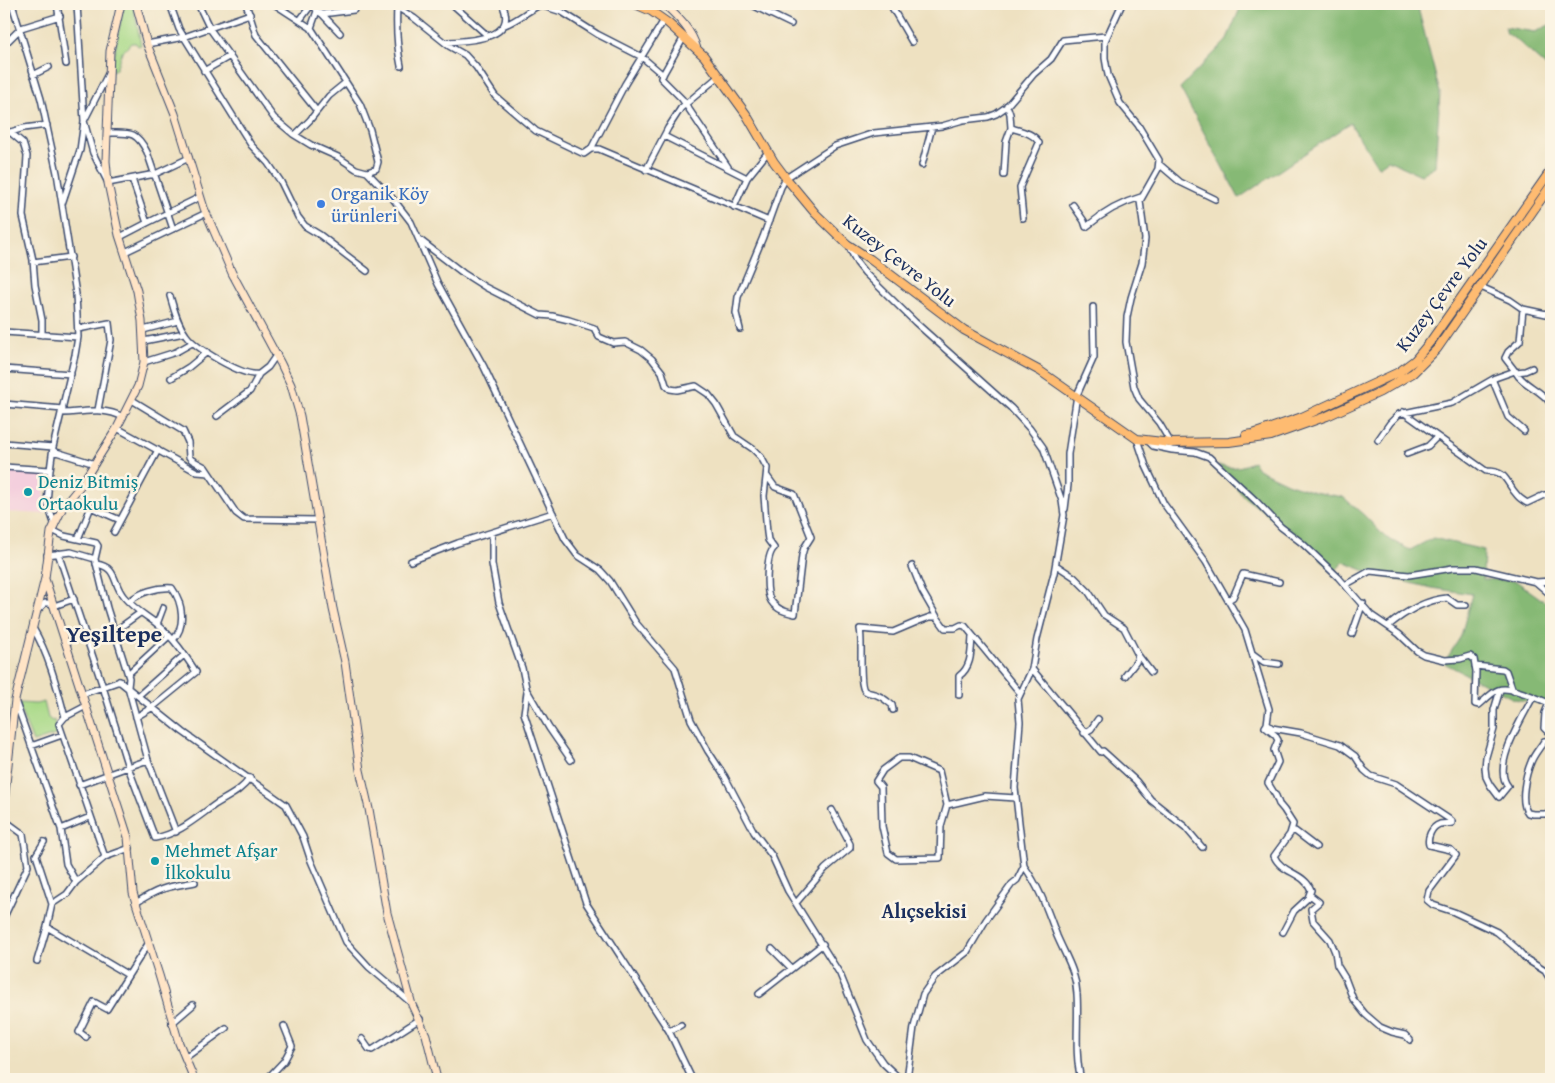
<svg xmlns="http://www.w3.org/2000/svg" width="1555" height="1083" viewBox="0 0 1555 1083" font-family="'Gentium Book Plus',serif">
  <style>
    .built { fill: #f4cfdd }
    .green { fill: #a8d987; stroke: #628472 }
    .forest { fill: #86b974; stroke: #507469 }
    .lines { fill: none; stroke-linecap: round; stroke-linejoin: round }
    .street-casing { stroke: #3b4a6d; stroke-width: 8 }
    .secondary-casing { stroke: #3b4a6d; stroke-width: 9 }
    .primary-casing { stroke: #3b4a6d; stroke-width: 10 }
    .street { stroke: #fff; stroke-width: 5 }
    .secondary { stroke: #ffe4c6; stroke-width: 7 }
    .primary { stroke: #febb71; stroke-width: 8 }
    .shop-dot { fill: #3f7fe0; stroke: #fcf5e5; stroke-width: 2 }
    .culture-dot { fill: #0f9aa8; stroke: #fcf5e5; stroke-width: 2 }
    .labels { text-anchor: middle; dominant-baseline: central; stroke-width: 5; stroke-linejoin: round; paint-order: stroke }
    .shop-label { font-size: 19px; fill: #366cbe; stroke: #fcf5e5; text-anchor: start }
    .street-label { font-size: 19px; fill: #1b2f5e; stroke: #fcf5e5 }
    .culture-label { font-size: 19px; fill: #0d838f; stroke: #fcf5e5; text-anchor: start }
    .neighbourhood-label { font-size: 20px; font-weight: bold; fill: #1b2f5e; stroke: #fcf5e5 }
    .district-label { font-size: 24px; font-weight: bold; fill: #1b2f5e; stroke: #fcf5e5 }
  </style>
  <rect width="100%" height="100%" fill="#fcf5e5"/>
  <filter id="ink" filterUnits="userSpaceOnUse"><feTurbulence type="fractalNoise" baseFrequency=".02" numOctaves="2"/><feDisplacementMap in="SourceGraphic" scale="10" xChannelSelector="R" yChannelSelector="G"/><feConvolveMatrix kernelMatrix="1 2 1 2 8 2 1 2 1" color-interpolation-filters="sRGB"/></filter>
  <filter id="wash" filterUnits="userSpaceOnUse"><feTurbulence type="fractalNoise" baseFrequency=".0096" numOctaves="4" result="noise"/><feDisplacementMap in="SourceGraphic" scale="20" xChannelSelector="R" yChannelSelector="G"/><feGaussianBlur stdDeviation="1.12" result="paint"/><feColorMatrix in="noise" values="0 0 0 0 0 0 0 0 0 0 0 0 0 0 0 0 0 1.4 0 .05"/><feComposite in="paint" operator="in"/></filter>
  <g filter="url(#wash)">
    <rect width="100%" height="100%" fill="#eee1c1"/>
    <path class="built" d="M4,470L44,474L45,514L5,512Z"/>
    <path class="green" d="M124,4H133L141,45L138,46L136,43H131L121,54L116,69L111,71Z
      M44,702L48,718L52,721L54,720L58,734L33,742L19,707L20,703L36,704Z"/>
    <path class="forest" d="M1242,4H1417L1440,93L1435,166L1421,175L1388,160L1378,167L1350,123L1239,198L1180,88L1226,41Z
      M1551,24V71L1519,42L1505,32V27L1535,32Z
      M1253,461L1258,469L1287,483L1314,492L1343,497L1365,516L1385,537L1410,550L1433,538L1484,550L1483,579L1516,581L1551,606V705L1514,699L1444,663L1461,636L1472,594L1432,588L1372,574L1344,562L1334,572L1300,538L1244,497L1218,465C1230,469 1243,468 1253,461Z"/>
  </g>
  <g filter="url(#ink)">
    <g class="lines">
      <g class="street-casing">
        <path id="street" d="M12,4L41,99L57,173L76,294L78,337L75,355L53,447L50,470L47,502L54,523
          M57,4L66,64
          M77,4L84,121L93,153L108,183L155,174L189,158
          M170,4L179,29L251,145L268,163L281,182L298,217L305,226L320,235L367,271
          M198,4L210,29L274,118L293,134L311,145L338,157L356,169L367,172L394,200L411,222L438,284L484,367L565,539L577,555L600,570L610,581L636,623L675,668L691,720L708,751L725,777L754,832L772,856L788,891L840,974L867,1040L883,1063L900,1079
          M246,4L256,35L316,110
          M274,4L311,28L360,104L370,130L378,162L376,169L367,172
          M392,4L414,18L449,46L465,55L476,67L495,96L536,131L584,154L591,149H599L769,221
          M401,4L397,7C396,27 397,47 401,66
          M452,4L488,36
          M750,4L791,24
          M890,4L912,42
          M1122,4L1105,41V58L1108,75L1120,103L1138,125L1159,160L1158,169L1140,201L1145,239L1142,263L1131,298L1127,317L1126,342L1134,387L1139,399L1159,423L1171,443
          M317,11L322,14L354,10L356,4
          M322,14L340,33
          M300,20L312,4
          M505,25C518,20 527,11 540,5L562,12L597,34L642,57L663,75
          M311,28L317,11L313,4
          M684,37L661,78L682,99L728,167
          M445,42C467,41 520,40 502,4
          M147,44L184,37L250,14
          M4,45L21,28L60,16
          M204,71L230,56
          M33,75L49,67
          M1007,105L1010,114L1011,128C1021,131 1034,133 1039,143L1020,187L1023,218
          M10,132L23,143L27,156L23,216L33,260L35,285L42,320V335
          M107,133C129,133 136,130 147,152L173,229
          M4,134L24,128L47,125
          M295,135L310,120L329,96L345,83
          M664,136L747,178
          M591,149L625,84L664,20
          M1159,164L1180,182L1215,199
          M922,165L932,127
          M646,170L668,128L681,108L719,76
          M1004,175L1006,142L1011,128
          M62,204L80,150L84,121L108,74
          M1073,205L1084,221L1086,227C1103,213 1119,203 1141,197
          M734,207L747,178L768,152
          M147,223L200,197
          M120,237L147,223L132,179
          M420,240L463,273L485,287L540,315L552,316L569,320L594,328L599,337L613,343L625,342L641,350L652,359L662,372L666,385L670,389L677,390L696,386L708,394L716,404L734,436L753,449L761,457L767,468L764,496L767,533L768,540L774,548C766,555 765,592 771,601C777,610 786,612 795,614L802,555L804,548L811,537L794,494L775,487L767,476
          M848,245L857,263L865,273L915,322L1011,408L1030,429L1043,447L1062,501L1064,515L1054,573L1037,639L1032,669L1018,699L1020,722L1015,788L1024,866L1017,880L1012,884L986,920L967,952L935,977L923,994L914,1027L907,1079
          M125,252L206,213
          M33,262L71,257
          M1481,287L1510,300L1523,309L1551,315
          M170,296C174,309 177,323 186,335C195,348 243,377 259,374L268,367L277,354
          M78,329L109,323L111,340L98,410
          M740,329L736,313L738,297L763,237L781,187L786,178L835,146L874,133L942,126L963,120L988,117L996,114L1006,107L1034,74L1051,59L1063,40L1106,36
          M143,330L178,321
          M4,332L78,337
          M144,341L184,333
          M144,362L176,352L192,343
          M4,369L71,374
          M1515,371C1523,386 1541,389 1550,403
          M1516,372L1525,371L1532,368
          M171,378L189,367L207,352
          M1493,381L1508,417L1524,431
          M132,400L183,431L188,442L189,457L192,460L205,467L209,473
          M4,404L63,409
          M1403,412L1486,471C1508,471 1505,482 1517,495C1519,498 1524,501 1527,503L1544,495H1551
          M61,413C85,413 101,406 123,417
          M217,416L250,391L259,374
          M117,428L197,472L209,473L236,513L244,519L318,520
          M1137,439L1146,466L1164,504L1206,562L1245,630L1269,709L1267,724L1272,728L1301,733L1340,745L1355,756L1364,770L1371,776L1396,784L1452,821V823C1448,824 1444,823 1440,824C1431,827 1427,838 1429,845L1451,850L1456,855L1429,891L1427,900L1433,905L1454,912L1497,932L1516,948L1526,959L1545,971L1551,981
          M1378,440L1390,423L1399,414L1452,403L1495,378L1515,371L1505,358L1508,352L1520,341L1523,309
          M1148,441L1153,446L1172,450L1195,452L1209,457L1256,501L1281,527L1302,543L1338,577L1371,615L1399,634L1417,651L1424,655L1445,660L1460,659L1470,656L1474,659L1476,671L1475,704L1479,705C1485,700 1491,693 1498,690C1510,685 1539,699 1551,704
          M4,443L53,447
          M53,451L95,464
          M1407,454L1428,446L1437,437
          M4,467L50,470
          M70,498L120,520
          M1065,509L1068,485V454L1077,395L1094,357L1093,307
          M52,530L64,536L96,543L98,546L95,559
          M114,532L158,450
          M492,533V564L499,603L522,668L527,692L524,713L586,903L669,1031L692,1079
          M78,539L91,507
          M58,553L103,687L120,681
          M47,555L71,552L95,559L107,608L129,678L128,687L148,760L176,832
          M411,561L458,543L553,513
          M96,564C118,567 112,583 124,597C135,610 144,614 157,624C173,637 185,655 196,672L153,707L136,717
          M1056,565L1074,577L1088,591L1104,615L1124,628L1138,655L1136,662L1125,676
          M912,566L922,591L937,617
          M1536,582L1551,595
          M1345,585L1370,571L1409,575L1453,568H1476L1536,582L1551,581
          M1228,600L1233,597L1243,574L1279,582
          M129,602C139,592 158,587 172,588C183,603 186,627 173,640
          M38,610L45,603H50L54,606L74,599
          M157,624L163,608
          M1388,626C1405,612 1424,600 1447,598L1457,605H1466
          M33,628C49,655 57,687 65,717L59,724L105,857L130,848
          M115,631L140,613
          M1352,634L1363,603
          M1253,654L1264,662L1279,664
          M1138,655L1151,672
          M1475,666L1503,669L1506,671L1513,691
          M1032,669L1101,752L1103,751L1136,781L1151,800L1185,827L1202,847
          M128,674L169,636
          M119,681L183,732L286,805L303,837L311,861L346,942L369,967L409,1001
          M1500,690L1494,710V729L1486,757L1485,768L1486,777L1490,785L1499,797L1508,786C1491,766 1523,717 1533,697
          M528,692L549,728L571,760
          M82,694L103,687L128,767L148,760
          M139,695L184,655
          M959,695V676C972,667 971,650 972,636
          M16,703L61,829L66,864L76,882
          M1549,703L1545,713L1544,728L1551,735
          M893,710L892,705C888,702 884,698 879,696C875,693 869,694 865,691C858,686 863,641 860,629L893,632L919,621L930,617H937L945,628H955L961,625L965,626L1020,693
          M65,717L86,706
          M1267,724L1265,727L1275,735L1278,740L1274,750L1278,762L1268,783L1276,796L1279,804L1284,810L1293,824L1290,834L1274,856C1281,873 1305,873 1311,890L1308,898L1294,911L1283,932
          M1084,733L1091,729L1098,719
          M1551,740L1544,741C1540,748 1534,754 1531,762C1526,774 1519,802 1528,813L1533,814H1551
          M31,746L62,735
          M899,758H909L939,771L947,805L941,826L940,858L896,859L888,853L882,826L881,787L876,781L883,770Z
          M79,785L128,767L155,838C179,834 196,818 216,804C229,796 241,791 250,778
          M947,805L985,796L1016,798
          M4,820L23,834L28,866L4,917
          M61,829L90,817
          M1291,832L1295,831L1316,847
          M44,842L36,855L52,904
          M1024,866C1040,888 1048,912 1057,936C1066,957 1076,971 1077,994C1079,1020 1074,1054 1081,1079
          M1310,895L1319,902L1311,909L1313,921L1330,940L1335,952L1337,965L1345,978L1353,999L1365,1014L1380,1027L1392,1032L1405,1035L1410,1040
          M136,903C160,887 168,887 195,882
          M796,903L825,869L850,848V844L832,810
          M47,927L128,975
          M772,949L791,968
          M37,961L47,927L52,904L67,894L76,882L105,857
          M759,994L823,944
          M172,1023L193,1005
          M669,1031L681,1025
          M86,1037L79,1032L94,1002L107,1009L148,944
          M362,1039L369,1049L372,1050L420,1019
          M185,1058L226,1028
          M267,1079L284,1061L292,1046L284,1026"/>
      </g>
      <g class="secondary-casing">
        <path id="secondary" d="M136,4L147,44L175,114L204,208L232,273L281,364L291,385L300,416L333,609L345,662L360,770L369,809L387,913L412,1005L426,1035L437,1079
          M664,4C678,17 692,30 697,49
          M45,579L128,837L133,893L136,903L159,975L179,1043L194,1079
          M4,802L15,700L45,578L51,532L63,507L81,485L117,428L138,386L144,362L142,321L137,291L119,235L108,183L106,161L110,51L121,4"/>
      </g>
      <g class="primary-casing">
        <path id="primary" d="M635,4L651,11L668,23L704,56L746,114L774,162L786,178L815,213L847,244L870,259L964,330L1040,371L1137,439L1171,443L1229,442L1271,436L1327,416L1380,392L1413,373L1437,349L1551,185
          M1246,435L1253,434L1302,417L1399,372L1415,360L1430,342L1551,170"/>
      </g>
      <use href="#street" class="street"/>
      <use href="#secondary" class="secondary"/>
      <use href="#primary" class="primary"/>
    </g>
  </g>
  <circle class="shop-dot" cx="321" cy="204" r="5"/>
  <g class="culture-dot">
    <circle cx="28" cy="492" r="5"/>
    <circle cx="155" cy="861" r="5"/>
  </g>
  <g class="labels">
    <g class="shop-label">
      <text x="331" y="193">Organik Köy<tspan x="331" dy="22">ürünleri</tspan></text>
    </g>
    <g class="street-label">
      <text transform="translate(900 260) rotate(38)">Kuzey Çevre Yolu</text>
      <text transform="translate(1441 294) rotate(-53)">Kuzey Çevre Yolu</text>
    </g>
    <g class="culture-label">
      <text x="38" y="481">Deniz Bitmiş<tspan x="38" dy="22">Ortaokulu</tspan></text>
      <text x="165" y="850">Mehmet Afşar<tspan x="165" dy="22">İlkokulu</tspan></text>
    </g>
    <g class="neighbourhood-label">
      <text x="924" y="910">Alıçsekisi</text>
    </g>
    <g class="district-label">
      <text x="114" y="633">Yeşiltepe</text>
    </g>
  </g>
  <rect width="1555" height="1083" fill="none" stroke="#fcf5e5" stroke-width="20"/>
</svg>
